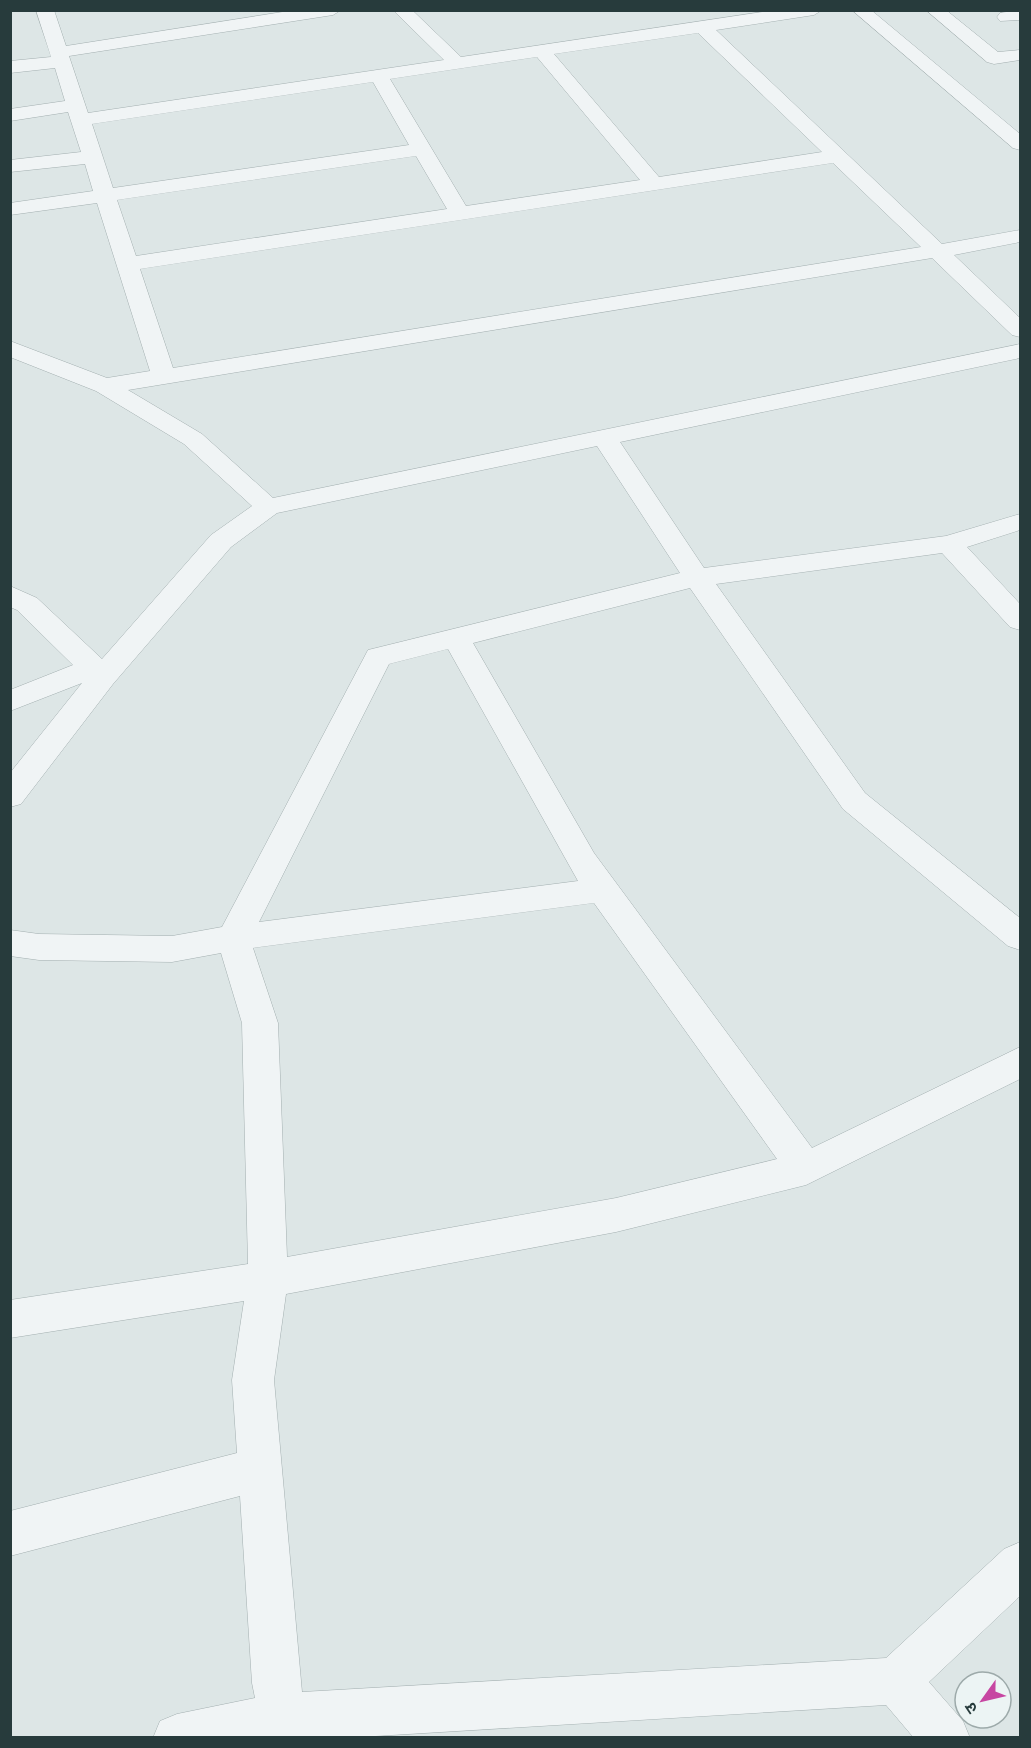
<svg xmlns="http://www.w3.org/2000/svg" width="1031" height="1748" viewBox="0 0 1031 1748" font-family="Overpass,'Noto Sans Devanagari',sans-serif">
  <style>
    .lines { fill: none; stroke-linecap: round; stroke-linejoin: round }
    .minor-casing { stroke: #a3afb0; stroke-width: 1 }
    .minor { fill: #f0f4f5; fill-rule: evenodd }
  </style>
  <rect width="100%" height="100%" fill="#dde6e6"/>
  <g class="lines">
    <g class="minor-casing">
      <path id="minor" d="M36,10H54L66,46L295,10H341L333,15L69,56L88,113L444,60L393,10H412L461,57L775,10H822L814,15L716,30L942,244L1020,230V242L954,255L1020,318V337L1012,335L932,258L128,390L202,434L273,498L1020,344V358L620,442L704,568L946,536L1020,514V530L967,547L1020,604V630L1010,627L942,553L716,584L865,793L1020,918V950L1008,946L843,809L690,588L473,643L594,853L812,1148L1020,1047V1079L806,1185L616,1232L286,1294L274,1380L302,1692L886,1658L1004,1549L1020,1542V1596L929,1682L963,1721L970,1738H914L886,1705L343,1738H153L160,1721L177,1714L255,1698L252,1683L240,1496L10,1556V1511L237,1453L232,1380L244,1301L10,1338V1300L248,1264L242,1023L221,953L172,962L39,960L10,956V930L39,934L172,936L222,927L368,650L680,573L597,446L277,513L231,547L113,684L21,804L10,807V773L82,683L10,711V690L73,665L17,610L10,607V586L37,598L102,659L211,535L252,506L184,444L96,391L10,357V341L107,378L150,371L97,203L10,215V203L93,191L85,164L10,172V160L81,152L68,112L10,121V109L65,101L55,68L10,73V61L51,57ZM698,33L822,152L659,177L554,54ZM537,57L640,180L466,206L390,79ZM373,82L409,145L113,188L92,124ZM416,156L447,209L136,256L117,200ZM833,163L921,247L173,368L140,269ZM448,649L578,881L259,922L389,664ZM594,903L777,1159L616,1198L287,1257L278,1023L253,948Z
        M852,10H871L1020,134V150L1013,148Z
        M926,10H946L998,52L1020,50V60L994,64L987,62Z
        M1020,10V20L1000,21L997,17L1000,13Z"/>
    </g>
    <use href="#minor" class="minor"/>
  </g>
  <rect width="1031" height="1748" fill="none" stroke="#273b3c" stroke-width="24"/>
  <g transform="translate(983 1700) rotate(236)"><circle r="28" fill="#ecf4f4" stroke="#9daaaa" stroke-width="1.5"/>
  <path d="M0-4.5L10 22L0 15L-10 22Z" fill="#c746a2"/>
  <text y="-9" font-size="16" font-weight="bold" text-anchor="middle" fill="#273b3c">उ</text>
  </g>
</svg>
